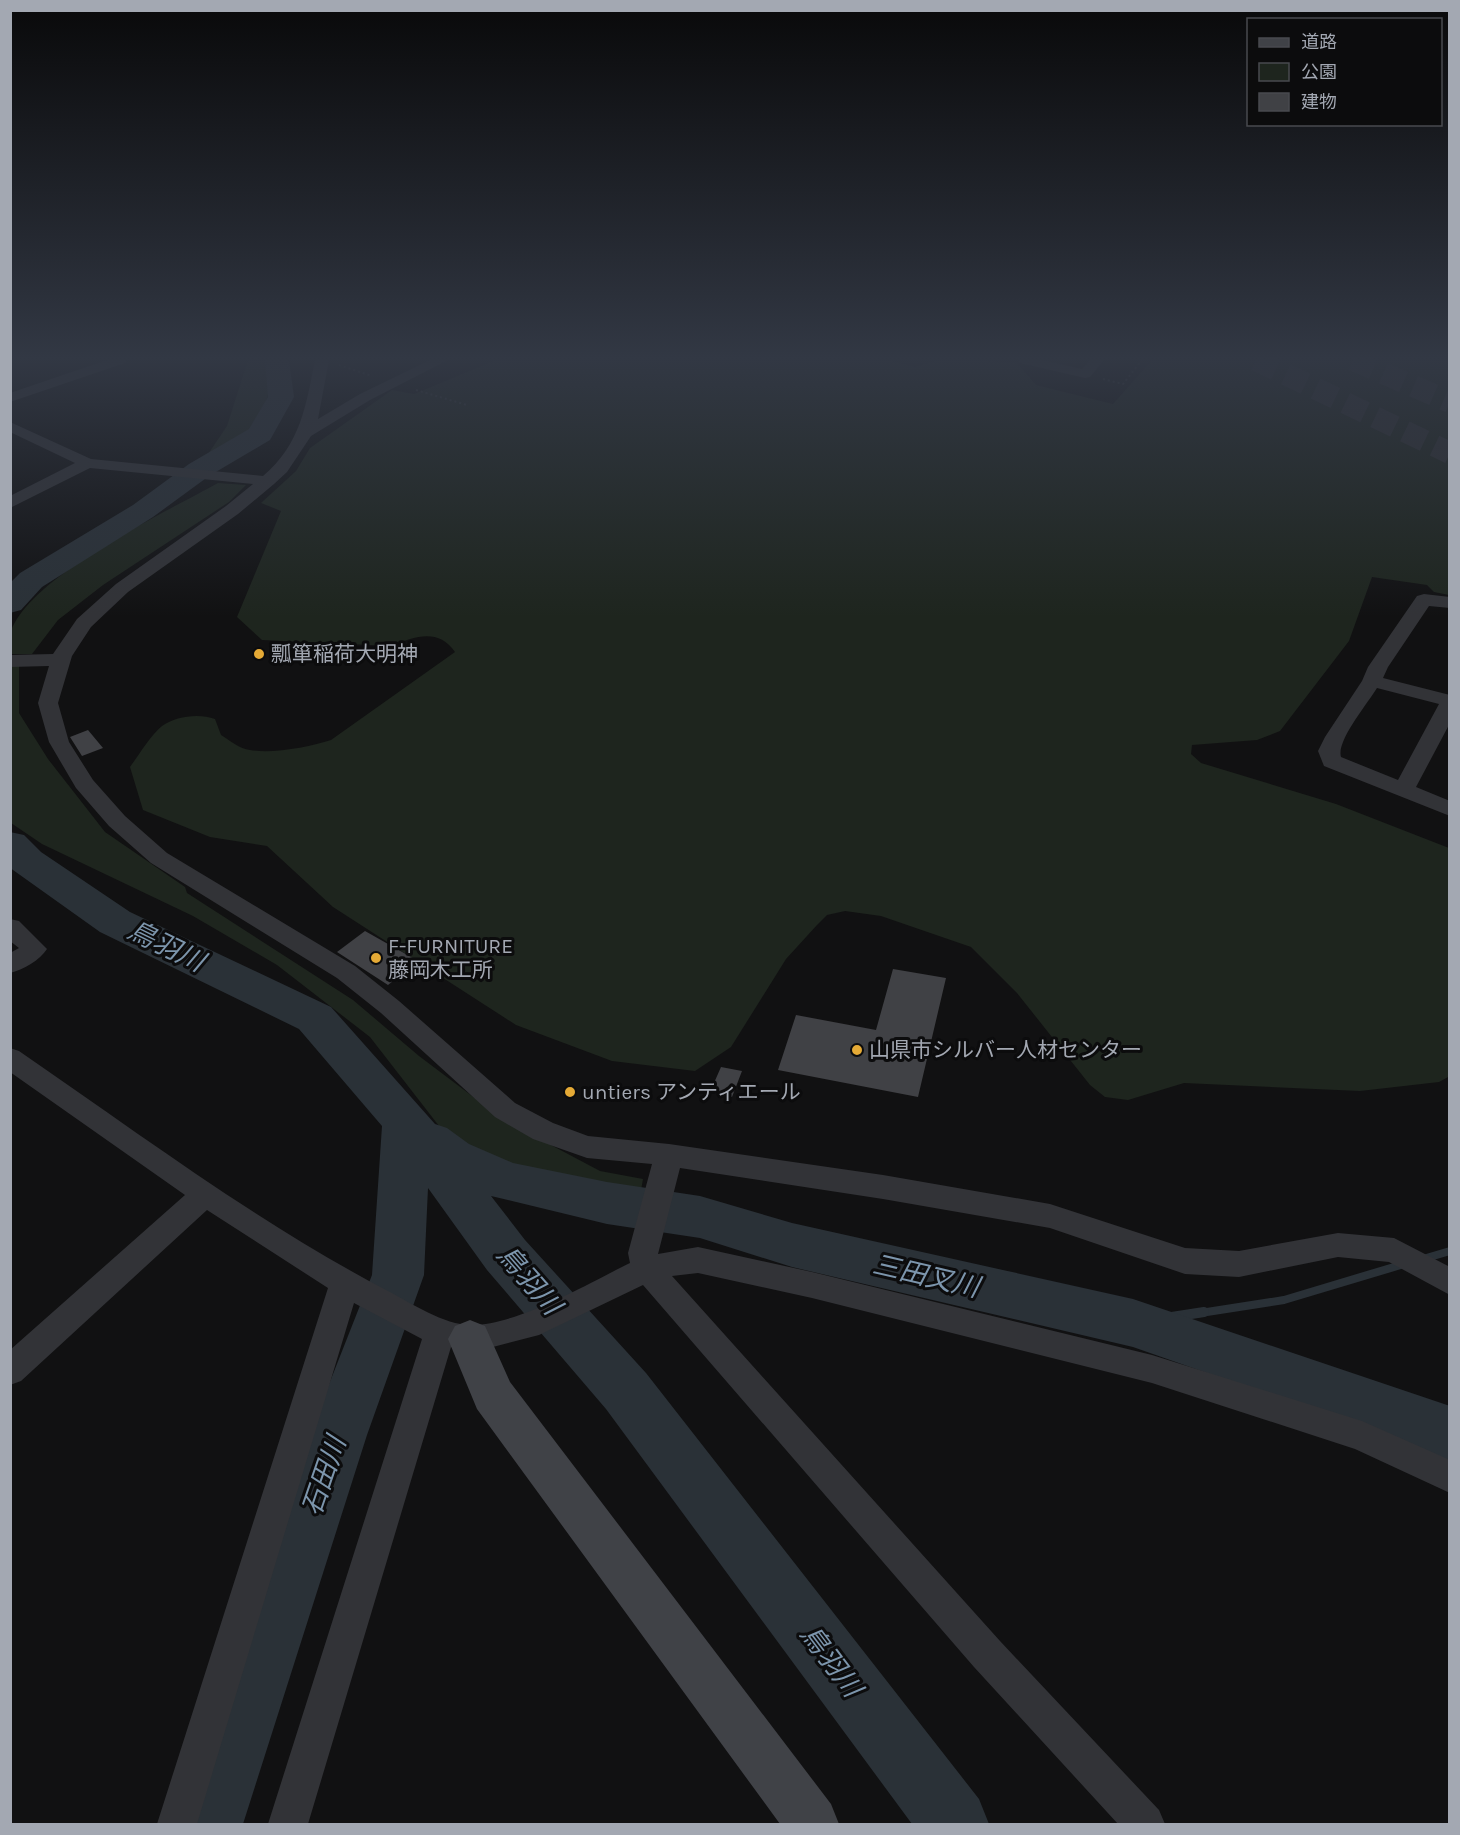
<svg xmlns="http://www.w3.org/2000/svg" width="1460" height="1835" viewBox="0 0 1460 1835" font-family="Karla,'Noto Sans JP',sans-serif">
  <style>
    .green { fill: #1e251e }
    .lines { fill: none; stroke-linecap: round; stroke-linejoin: round }
    .stream-far1 { stroke: #2a3137; stroke-width: 8 }
    .stream { stroke: #2a3137; stroke-width: 10 }
    .river { fill: #2a3137; fill-rule: evenodd }
    .building { fill: #404145 }
    .highway-tunnel { stroke: #2e2f32; stroke-width: 22; stroke-dasharray: 22 11; stroke-linecap: butt }
    .path { stroke: #383a3e; stroke-width: 2; stroke-dasharray: 2 3; stroke-linecap: butt }
    .street { fill: #323337; fill-rule: evenodd }
    .secondary { fill: #404247; fill-rule: evenodd }
    .poi-dot { fill: #e5aa36; stroke: #0c0c0d; stroke-width: 2 }
    .labels { text-anchor: middle; dominant-baseline: central; stroke-width: 6; stroke-linejoin: round; paint-order: stroke }
    .poi-label { font-size: 21px; fill: #a3a8b2; stroke: #0c0c0d; text-anchor: start }
    .near-water-label { font-size: 27px; font-style: italic; fill: #7c95ac; stroke: #0c0c0d }
  </style>
  <rect width="100%" height="100%" fill="#111112"/>
  <path class="green" d="M248,360H266C275,386 265,417 246,438C235,450 217,456 202,463L227,426Z
    M496,360H889L915,367L939,360L1016,362L1036,385L1113,404L1152,360H1449V595L1434,592L1427,585L1372,577L1349,641L1280,731L1257,740L1192,745L1191,754L1201,763L1336,804L1449,848L1450,1076L1439,1082L1360,1091L1184,1083L1128,1100L1105,1097L1090,1085L1017,993L971,947L881,916L845,911L827,915L817,925L786,959L731,1047L695,1071L612,1061L516,1025L333,907L267,846L210,837L143,810L130,767C138,756 151,735 162,726C176,716 199,713 215,719L221,735C229,740 240,749 250,750C272,754 310,747 331,740L455,652C439,628 415,636 391,646L262,640L237,617L281,511L261,503L296,471L310,448L392,390L414,394Z
    M218,483L246,485L229,502L103,585L58,620L32,654H11C10,647 9,637 11,631C32,575 166,512 218,483Z
    M11,666H19V713L48,759L105,832L185,887L187,893L353,1000L419,1056L504,1120L600,1171L643,1179L640,1196L559,1184L478,1159L446,1135L370,1037L277,965L193,916L42,844L11,823Z"/>
  <g class="lines">
    <path class="stream-far1" d="M1423,1259L1450,1251
      M1194,1314L1284,1300L1404,1264"/>
    <path class="stream" d="M1133,1323L1204,1312"/>
    <path class="river" d="M265,360H289L294,397L270,440L209,476L153,517L42,587L21,610L10,613V583L20,573L133,505L189,464L249,429L268,397Z
      M10,832L24,835L41,852L130,912L331,1007L435,1124L447,1128L469,1144L513,1163L607,1182L700,1196L792,1223L1133,1299L1450,1406V1463L1410,1444L1133,1347L792,1267L700,1238L607,1224L491,1196L525,1240L646,1373L979,1799L989,1824H912L606,1409L487,1270L428,1188L424,1275L367,1435L243,1824H173L309,1435L372,1275L382,1126L299,1029L100,932L13,870L10,868Z"/>
  </g>
  <path class="building" d="M88,730L103,748L82,756L70,737Z
    M365,931L418,961L388,985L337,952Z
    M893,969L946,978L918,1097L778,1070L796,1015L876,1030Z
    M721,1067L742,1071L732,1097L710,1092Z"/>
  <g class="lines">
    <path class="highway-tunnel" d="M1256,360L1450,453
      M1353,360L1450,402"/>
    <path class="path" d="M339,365L372,376
      M1103,379L1123,384L1142,360
      M416,390L467,405"/>
    <path class="street" d="M107,360H127L125,363L10,402V393Z
      M315,360H329L318,419L360,394L430,360H448L370,400L311,436L287,472L274,484L238,514L128,592L91,627L72,656L58,703L69,742L93,780L125,816L167,853L355,966L399,1001L515,1103L553,1123L588,1136L669,1144L883,1175L1050,1204L1185,1248L1239,1251L1338,1233L1394,1238L1450,1267V1295L1389,1262L1338,1257L1239,1277L1185,1274L1050,1228L883,1199L680,1168L658,1254L698,1247L812,1272L1152,1355L1362,1421L1450,1460V1493L1355,1449L1152,1383L812,1298L698,1273L672,1276L1000,1641L1159,1810L1165,1824H1118L974,1667L643,1285L539,1335L470,1353L451,1347L308,1824H268L422,1339L354,1303L197,1824H157L328,1288L207,1210L21,1381L10,1385V1350L185,1195L10,1072V1048L19,1051C140,1134 258,1223 388,1291C411,1303 444,1325 471,1325C516,1326 589,1283 630,1263L628,1253L652,1164L587,1158L533,1139L495,1117L381,1013L337,978L151,863L109,826L76,788L49,742L38,703L49,666L10,667V655L53,654L77,619L116,584L226,506L253,484L90,468L10,508V496L75,463L10,432V422L91,459L263,476C301,444 306,405 315,360Z
      M1018,360H1042L1082,369L1090,360H1104L1090,377L1085,378L1020,363Z
      M1424,594L1450,597V608L1429,606L1388,667L1383,678L1450,695V723L1416,787L1450,801V816L1324,766L1318,751L1325,737L1362,681L1368,667L1417,596ZM1377,688L1439,704L1398,780L1341,757C1336,741 1368,703 1377,688Z
      M10,919L19,921L47,949C40,960 23,970 10,973V953L19,948L10,941Z"/>
    <path class="secondary" d="M470,1320L485,1326L510,1382L831,1804L839,1824H780L477,1409L448,1339L455,1326Z"/>
  </g>
  <linearGradient id="sky" x2="0" y2="1"><stop stop-color="#09090a"/><stop offset="0.58" stop-color="#323844"/><stop offset="1" stop-color="#323844" stop-opacity="0"/></linearGradient>
  <rect width="1460" height="617" fill="url(#sky)"/>
  <g class="poi-dot">
    <circle cx="259" cy="654" r="6"/>
    <circle cx="376" cy="958" r="6"/>
    <circle cx="857" cy="1050" r="6"/>
    <circle cx="570" cy="1092" r="6"/>
  </g>
  <g class="labels">
    <g class="poi-label">
      <text x="271" y="654">瓢箪稲荷大明神</text>
      <text x="388" y="946">F-FURNITURE<tspan x="388" dy="24">藤岡木工所</tspan></text>
      <text x="869" y="1050">山県市シルバー人材センター</text>
      <text x="582" y="1092">untiers アンティエール</text>
    </g>
    <g class="near-water-label">
      <text transform="translate(166 946) rotate(26)">鳥羽川</text>
      <text transform="translate(926 1276) rotate(13)">三田叉川</text>
      <text transform="translate(529 1280) rotate(49)">鳥羽川</text>
      <text transform="translate(324 1476) rotate(-71)">石田川</text>
      <text transform="translate(831 1661) rotate(53)">鳥羽川</text>
    </g>
  </g>
  <rect width="1460" height="1835" fill="none" stroke="#a3a8b2" stroke-width="24"/>
  <rect x="1247" y="18" width="195" height="108" fill="#0c0c0d" stroke="#484a4f" stroke-width="1.5"/>
  <rect x="1259" y="38" width="30" height="9" fill="#404247" stroke="#484a4f" stroke-width="1.5"/>
  <text x="1301" y="48" font-size="18" fill="#a3a8b2">道路</text>
  <rect x="1259" y="63" width="30" height="18" fill="#1e251e" stroke="#484a4f" stroke-width="1.5"/>
  <text x="1301" y="78" font-size="18" fill="#a3a8b2">公園</text>
  <rect x="1259" y="93" width="30" height="18" fill="#404145" stroke="#484a4f" stroke-width="1.5"/>
  <text x="1301" y="108" font-size="18" fill="#a3a8b2">建物</text>
</svg>
